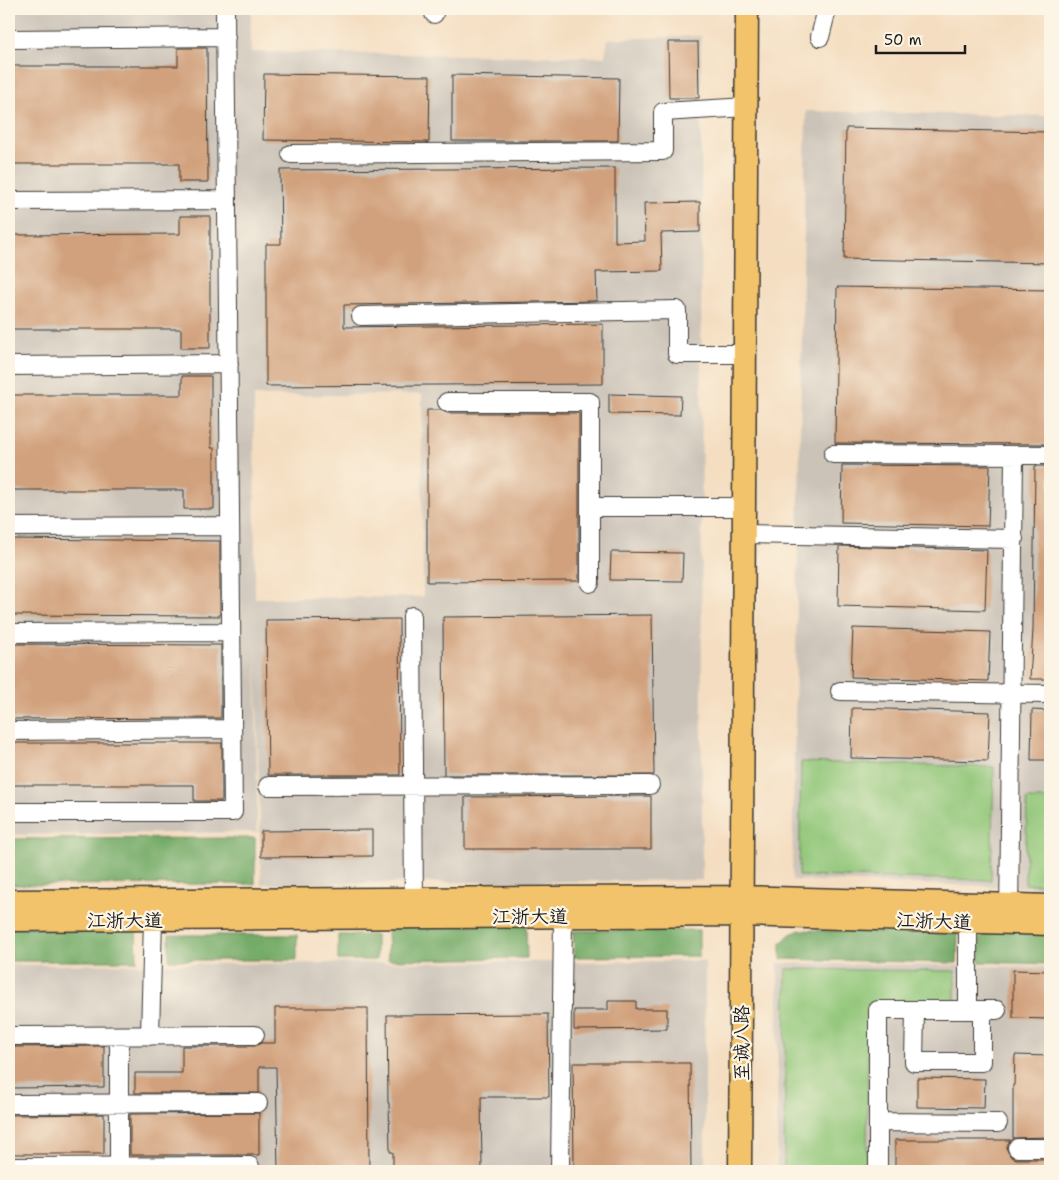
<svg xmlns="http://www.w3.org/2000/svg" width="1059" height="1180" viewBox="0 0 1059 1180" font-family="'Shantell Sans','LXGW WenKai TC',sans-serif">
  <style>
    .industrial { fill: #cbc3b8; fill-rule: evenodd }
    .green { fill: #90c678; stroke: #56714a }
    .forest { fill: #74ab68; stroke: #486442 }
    .building { fill: #d1a17d }
    .lines { fill: none; stroke-linecap: round; stroke-linejoin: round }
    .minor-casing { stroke: #3c3935; stroke-width: 20 }
    .major-casing { stroke: #3c3935; stroke-width: 25 }
    .minor { stroke: #fff; stroke-width: 18 }
    .major { stroke: #f2c36a; stroke-width: 22 }
    .labels { text-anchor: middle; dominant-baseline: central; stroke-width: 4.5; stroke-linejoin: round; paint-order: stroke }
    .street-label { font-size: 19px; fill: #1c1c1c; stroke: #fcf5e5 }
  </style>
  <rect width="100%" height="100%" fill="#fcf5e5"/>
  <filter id="ink" filterUnits="userSpaceOnUse"><feTurbulence type="fractalNoise" baseFrequency=".02" numOctaves="2"/><feDisplacementMap in="SourceGraphic" scale="10" xChannelSelector="R" yChannelSelector="G"/><feConvolveMatrix kernelMatrix="1 2 1 2 8 2 1 2 1" color-interpolation-filters="sRGB"/></filter>
  <filter id="wash" filterUnits="userSpaceOnUse"><feTurbulence type="fractalNoise" baseFrequency=".0096" numOctaves="4" result="noise"/><feDisplacementMap in="SourceGraphic" scale="20" xChannelSelector="R" yChannelSelector="G"/><feGaussianBlur stdDeviation="1.12" result="paint"/><feColorMatrix in="noise" values="0 0 0 0 0 0 0 0 0 0 0 0 0 0 0 0 0 1.4 0 .05"/><feComposite in="paint" operator="in"/></filter>
  <g filter="url(#wash)">
    <rect width="100%" height="100%" fill="#f4ddc0"/>
    <path class="industrial" d="M9,9H251V52L605,57L608,39L701,36L702,880L261,884L256,641L257,832L9,835ZM422,394L423,597L255,598L254,396Z
      M806,111L1050,116V888L792,880Z
      M705,961V1171H9V965Z
      M778,963L1050,967V1171H777Z"/>
    <path class="green" d="M801,762L994,767L991,880L799,876Z
      M1027,799H1050V884H1025Z
      M786,969L955,971V1003H868L867,1171H784Z"/>
    <path class="forest" d="M255,838V884L9,885V839Z
      M526,924L527,958L388,960L387,926Z
      M9,927H136L137,961H9Z
      M980,928L1050,930V964L979,962Z
      M699,930V956L574,957L573,931Z
      M800,930L958,934L957,963L781,959V943L789,935Z
      M169,935H297V960H169Z
      M338,935H376V960H338Z"/>
    <g id="blocks">
      <path class="building" d="M668,42H698L699,98H669Z
        M178,48H207L208,182H179V164H9V66H178Z
        M264,74L430,76L429,142L263,140Z
        M452,75L619,78L618,141H452Z
        M846,128L1050,132V263L844,259Z
        M615,168V242L645,241L644,203L700,202V232L661,233L662,271L596,272L597,301L344,305V327L603,324V384L266,386V244H281L280,170Z
        M180,216H210V348H181V329H9V235L180,234Z
        M837,287L1050,290V444L835,443Z
        M182,376H211V448H214V509H184V490H9V395H182Z
        M609,394L681,396L680,415L609,414Z
        M427,410H440L447,413H579V581L427,582Z
        M842,465L990,466L988,526L841,523Z
        M1035,466H1050V679H1030L1033,629Z
        M9,539L220,541V616L9,615Z
        M839,546L987,550L985,610L838,606Z
        M611,552L683,553L682,581L610,580Z
        M652,615L654,775H444L443,617Z
        M399,619L400,775H268L266,620Z
        M853,628L990,632L988,681L851,677Z
        M9,644L221,645V718L9,719Z
        M852,708L990,712L988,761L851,758Z
        M1032,710L1050,711V760H1031Z
        M9,743H222V801H194V785H9Z
        M651,796V849H465V797Z
        M372,830V856L261,857V831Z
        M1013,970L1050,971V1019L1013,1018Z
        M608,1001H636V1009H667V1029L574,1030V1010H608Z
        M275,1008H368L369,1171H278L276,1067H259V1093H135V1073H182V1046H255L261,1043H275Z
        M548,1014L549,1097H481L482,1171H393V1152H390L389,1103H388L387,1015Z
        M104,1046V1087L9,1088V1047Z
        M1015,1055L1050,1056V1137L1013,1138V1085H1014Z
        M573,1063H690L691,1171H574Z
        M917,1078L985,1079L984,1108L917,1107Z
        M259,1113V1155H130V1114Z
        M104,1114V1154H9V1115Z
        M895,1140H1010L1006,1148L1011,1157L1017,1159H1050V1171H895Z"/>
    </g>
  </g>
  <g filter="url(#ink)">
    <use href="#blocks" fill-opacity="0" stroke="#3c3935" stroke-width="1"/>
    <g class="lines">
      <g class="minor-casing">
        <path id="minor" d="M434,14V9
          M820,37L827,9
          M9,39L226,37
          M291,154L663,151V112L747,107
          M9,201L227,200
          M361,316L677,310V354H745
          M9,366L229,364
          M447,402H590V583
          M833,454L1050,455
          M591,507H744
          M9,527L230,526
          M744,534L1014,539
          M412,616L414,912
          M9,633L231,632
          M840,691L1050,694
          M9,731L232,729
          M268,786L650,785
          M9,812H233L225,9
          M1009,918L1014,455
          M968,922V1010H997
          M915,1010L914,1062H982V1010
          M9,1036L255,1035
          M150,1036L153,919
          M9,1104L258,1103
          M878,1122L998,1123
          M1017,1148H1050
          M9,1167L250,1166
          M119,1171V1036
          M560,1171L563,916
          M878,1171V1010H968"/>
      </g>
      <g class="major-casing">
        <path id="major" d="M9,901L742,897L1050,906
          M9,920L742,915L1050,924
          M740,1171L747,9"/>
      </g>
      <use href="#minor" class="minor"/>
      <use href="#major" class="major"/>
    </g>
  </g>
  <g class="labels">
    <g class="street-label">
      <text x="530" y="916">江浙大道</text>
      <text x="125" y="920">江浙大道</text>
      <text transform="translate(934 921) rotate(2)">江浙大道</text>
      <text transform="translate(741 1043) rotate(-90)">至诚八路</text>
    </g>
  </g>
  <rect width="1059" height="1180" fill="none" stroke="#fcf5e5" stroke-width="30"/>
  <path d="M876 45v8h89v-8" fill="none" stroke="#1c1c1c" stroke-width="2.5"/>
  <text x="884" y="45" font-size="15" fill="#1c1c1c" stroke="#fcf5e5" stroke-width="4" paint-order="stroke">50 m</text>
</svg>
